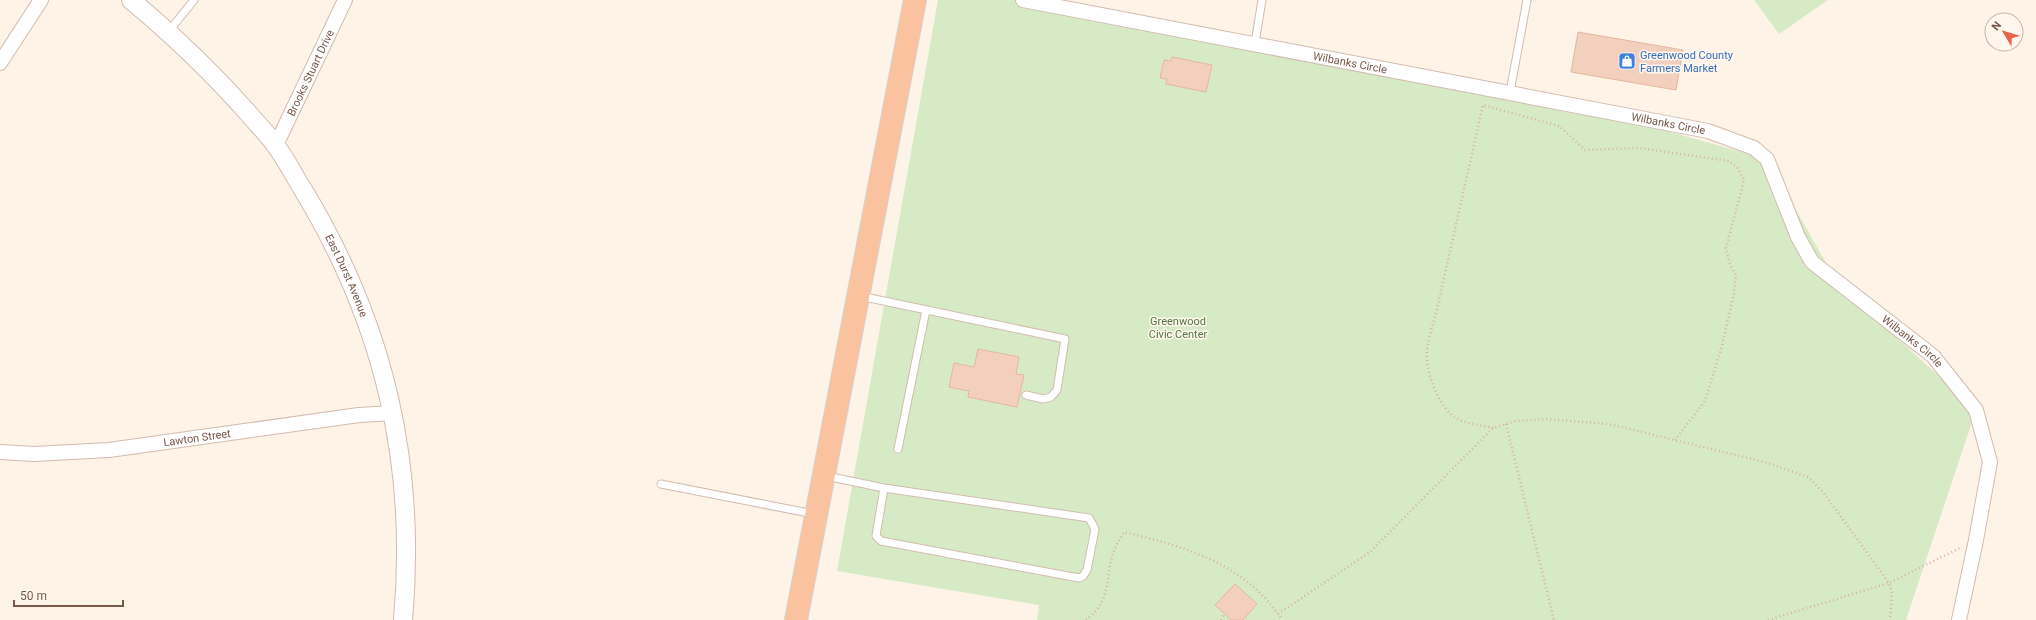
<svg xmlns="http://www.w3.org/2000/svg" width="2036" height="620" viewBox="0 0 2036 620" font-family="Roboto,sans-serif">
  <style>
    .green { fill: #d6ebc5 }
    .building { fill: #f3d0be; stroke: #e6b69e }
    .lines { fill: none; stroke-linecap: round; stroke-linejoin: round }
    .service-casing { stroke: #d2bcaf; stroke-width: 9 }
    .minor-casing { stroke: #d2bcaf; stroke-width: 16 }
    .tertiary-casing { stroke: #d2bcaf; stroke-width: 20 }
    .trunk-casing { stroke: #d9d0cc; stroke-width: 24 }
    .path { stroke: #d8b3a1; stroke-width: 2.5; stroke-dasharray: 1 3; stroke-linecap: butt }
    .service { stroke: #fff; stroke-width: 7 }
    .minor { stroke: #fff; stroke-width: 14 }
    .tertiary { stroke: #fff; stroke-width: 18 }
    .trunk { stroke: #fac29e; stroke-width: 22 }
    .labels { text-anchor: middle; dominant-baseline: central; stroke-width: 3; stroke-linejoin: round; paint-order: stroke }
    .shop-label { font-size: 11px; fill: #366cbe; stroke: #fff7ee; text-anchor: start }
    .street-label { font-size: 11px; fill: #78584a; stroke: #fff7ee }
    .park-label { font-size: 11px; fill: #52783f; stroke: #fff7ee }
  </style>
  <rect width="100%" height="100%" fill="#fdf3e7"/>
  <path class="green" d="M938,0H1023L1567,103L1767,159L1838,284L1976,410L1906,620H1037L1039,605L837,571Z
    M1754,0H1828L1779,34Z"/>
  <path class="building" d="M1578,32L1683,50L1676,90L1571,72Z
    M1172,57L1212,65L1206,92L1166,84L1167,79L1160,78L1164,60L1171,61Z
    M978,349L1019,357L1016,374L1024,375L1017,407L968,397L969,391L949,387L954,363L974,367Z
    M1235,584L1257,604L1243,620H1231L1215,605Z"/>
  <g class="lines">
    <g class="service-casing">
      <path id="service" d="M169,31L194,0
        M1255,43L1262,0
        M1510,92L1527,0
        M860,296L1065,339L1057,390L1051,397L1043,399L1026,395
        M898,449L926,310
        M826,476L884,488L1089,518L1095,529L1087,570L1083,576L1079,578L881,541L876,536L884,488
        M661,484L814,514"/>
    </g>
    <g class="minor-casing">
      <g id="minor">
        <path id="s1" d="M1023,0L1708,131L1754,148L1767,159L1798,237L1812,262L1933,356L1976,410L1990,462L1976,540L1959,620"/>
        <path d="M0,63L41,0"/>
        <path id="s2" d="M276,145L345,0"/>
        <path id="s3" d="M0,452L34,454L109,450L359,415L394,413"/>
      </g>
    </g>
    <g class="tertiary-casing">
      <g id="tertiary">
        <path id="s4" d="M131,0C173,35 212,72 248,113C257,124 268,134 276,146C286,159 293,174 302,188C384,323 417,463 403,620"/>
      </g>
    </g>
    <g class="trunk-casing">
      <path id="trunk" d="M796,620L915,0"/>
    </g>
    <path class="path" d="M1506,424L1554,620
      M1493,428C1482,425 1464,424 1455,417C1440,408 1428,377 1427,360C1426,343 1433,325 1437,309L1483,105L1559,126L1585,150L1639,148L1729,161L1737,167L1744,180L1726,248L1729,262L1736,276L1734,293L1722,346L1705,401L1675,440
      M1278,614L1370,552L1493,428L1516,421L1546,419L1609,424L1768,463L1808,477L1823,492L1889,583L1892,593L1890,620
      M1086,620C1115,598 1103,574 1116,546C1118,541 1121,537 1124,532C1186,547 1245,563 1282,620
      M1221,620L1224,614
      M1768,620L1889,583L1960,548"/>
    <use href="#service" class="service"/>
    <use href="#minor" class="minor"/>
    <use href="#tertiary" class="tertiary"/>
    <use href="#trunk" class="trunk"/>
  </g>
  <defs>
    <g id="shop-square" transform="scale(0.9)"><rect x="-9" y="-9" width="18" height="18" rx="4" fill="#3f7fe0" stroke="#fff7ee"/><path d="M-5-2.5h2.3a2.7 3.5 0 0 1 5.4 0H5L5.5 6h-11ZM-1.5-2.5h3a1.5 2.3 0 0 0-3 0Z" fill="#fff"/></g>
  </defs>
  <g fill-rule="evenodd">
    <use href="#shop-square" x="1627" y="61"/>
  </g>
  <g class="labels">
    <g class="shop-label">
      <text x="1640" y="55">Greenwood County<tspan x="1640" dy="13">Farmers Market</tspan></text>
    </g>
    <g class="street-label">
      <text stroke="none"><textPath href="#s1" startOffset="333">Wilbanks Circle</textPath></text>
      <text stroke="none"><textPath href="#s2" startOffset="80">Brooks Stuart Drive</textPath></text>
      <text stroke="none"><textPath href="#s1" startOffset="657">Wilbanks Circle</textPath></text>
      <text stroke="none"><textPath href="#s4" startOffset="354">East Durst Avenue</textPath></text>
      <text stroke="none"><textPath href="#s1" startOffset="1004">Wilbanks Circle</textPath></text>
      <text stroke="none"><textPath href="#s3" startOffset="198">Lawton Street</textPath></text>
    </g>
    <g class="park-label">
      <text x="1178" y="321">Greenwood<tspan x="1178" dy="13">Civic Center</tspan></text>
    </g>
  </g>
  <g transform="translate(2004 32) rotate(308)"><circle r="19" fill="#fff7ee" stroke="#c9b7ac"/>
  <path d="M0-3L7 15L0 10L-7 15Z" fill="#e9654a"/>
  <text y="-6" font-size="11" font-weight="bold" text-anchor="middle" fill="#78584a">N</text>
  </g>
  <path d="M14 600v6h109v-6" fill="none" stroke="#78584a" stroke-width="2"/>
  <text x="20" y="600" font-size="12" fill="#78584a" stroke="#fff7ee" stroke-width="3" paint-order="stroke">50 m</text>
</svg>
